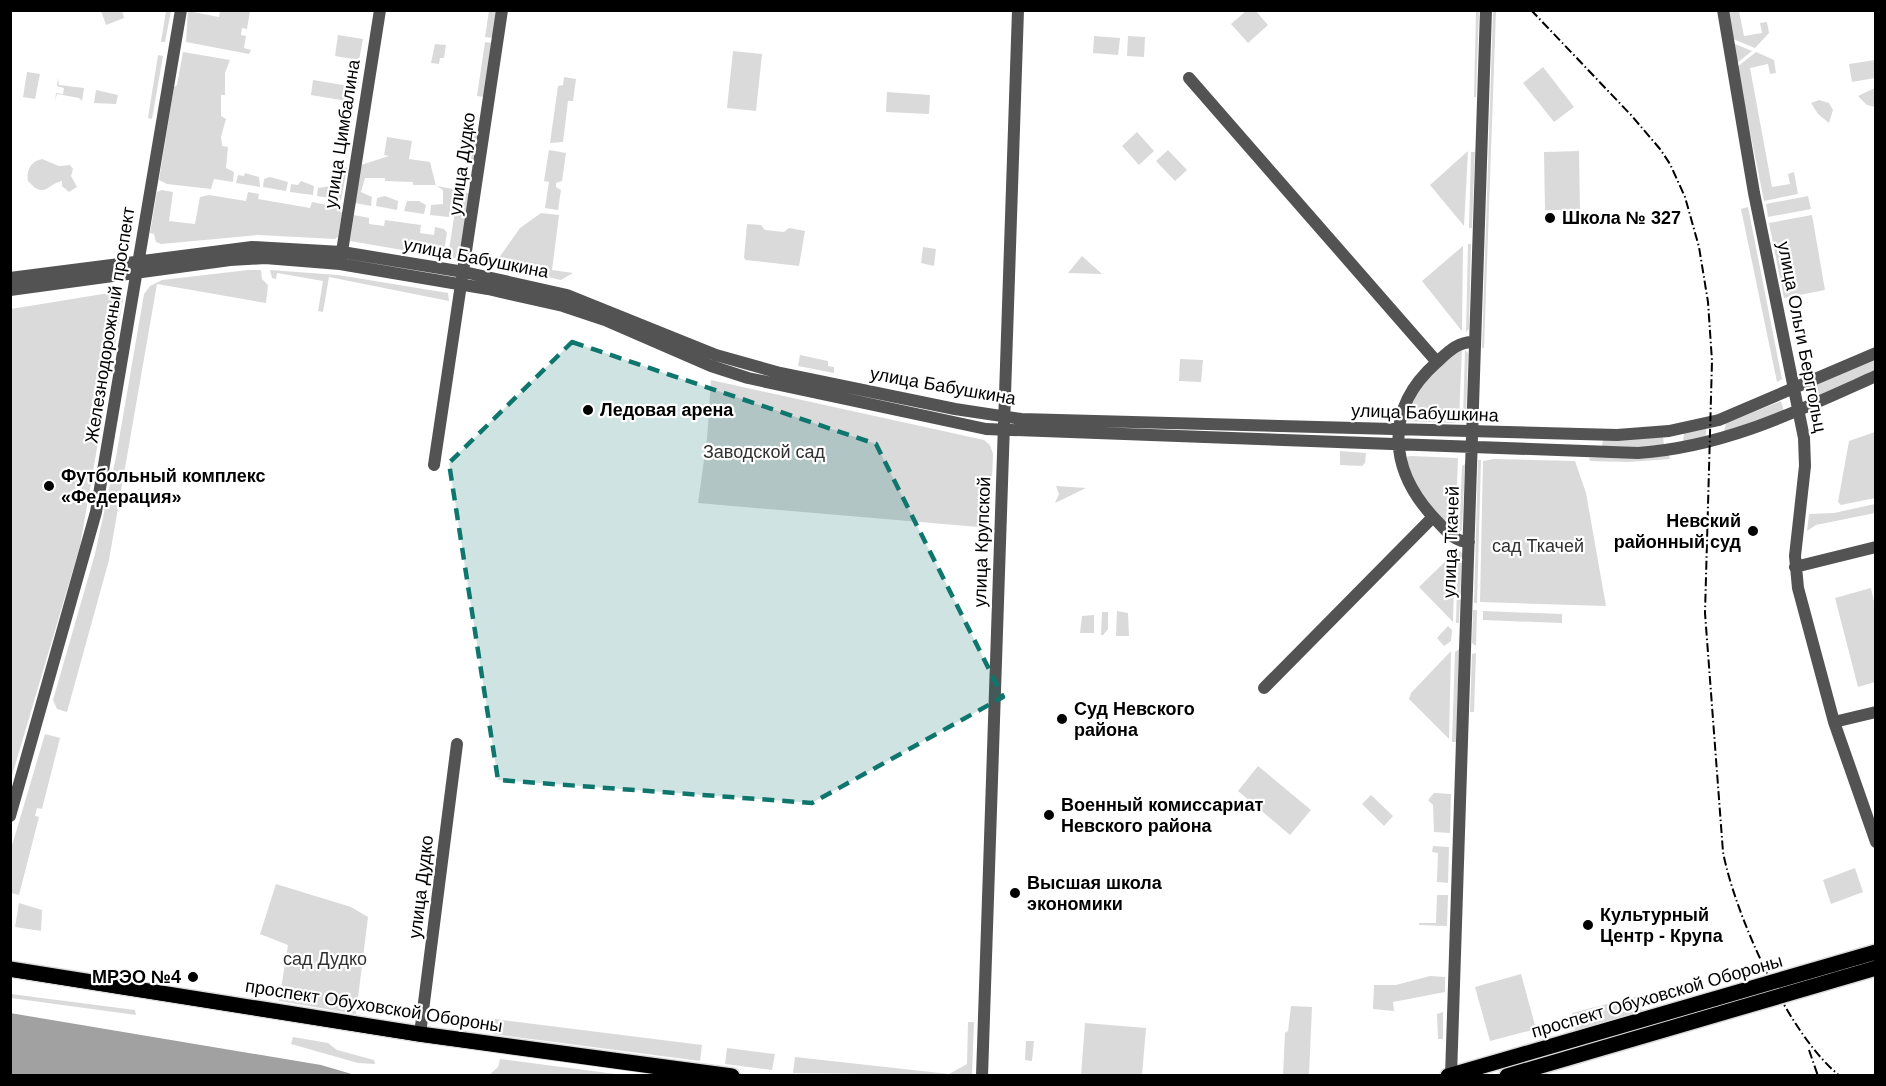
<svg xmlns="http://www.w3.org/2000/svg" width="1886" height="1086" viewBox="0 0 1886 1086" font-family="Arial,sans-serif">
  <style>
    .green { fill: #dadada }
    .water { fill: #a1a1a1 }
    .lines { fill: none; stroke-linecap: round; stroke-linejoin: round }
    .major-casing { stroke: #dbdbdb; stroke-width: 18 }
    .minor { stroke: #535353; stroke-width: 12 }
    .major { stroke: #000; stroke-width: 15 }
    .tram { stroke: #000; stroke-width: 1.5 }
    .rail { stroke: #000; stroke-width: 2; stroke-dasharray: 9 3 1.5 3; stroke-linecap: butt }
    .marked { fill: #0f766e; fill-opacity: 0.2; stroke: #0f766e; stroke-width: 4.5; stroke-dasharray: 12 8; stroke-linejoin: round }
    .poi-dot { fill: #000; stroke: #fff; stroke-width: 2 }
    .labels { text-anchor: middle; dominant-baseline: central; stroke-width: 4.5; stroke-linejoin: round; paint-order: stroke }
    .street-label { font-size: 18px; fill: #000; stroke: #fff }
    .poi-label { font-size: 18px; font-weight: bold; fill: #000; stroke: #fff; text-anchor: start }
    .park-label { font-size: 18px; fill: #313131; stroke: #fff }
  </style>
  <rect width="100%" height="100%" fill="#fff"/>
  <path class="green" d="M1255,10L1268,25L1248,43L1231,24L1246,11Z
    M101,11H122L124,18L106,25Z
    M166,11H171L165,42H161Z
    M188,11L219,17L220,11H250L247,29L242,28L241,35L246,36L244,48L251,50L249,54L186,42Z
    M489,11H497L493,38L485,37Z
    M1476,11H1479L1476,97H1474Z
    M1496,11L1484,348H1482L1493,11Z
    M1727,11H1739L1744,36L1762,33L1760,23L1767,22L1769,33L1755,48L1733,39Z
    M338,35L363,39L359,60L335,56Z
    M1094,36L1120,38L1118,55L1093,53Z
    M1128,36L1145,37L1144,57L1127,56Z
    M485,42L492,43L484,97L477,96Z
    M1733,43L1752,51L1737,63Z
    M435,44L446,45L444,58H440L439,64L431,63Z
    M733,51L762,54L756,111L727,108Z
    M183,52L230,60L225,73V95H221V116L226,119L221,137L222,146L228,147L226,168L234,172L233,182L214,179L211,189L167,184L159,180L174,87L177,85Z
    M1756,52L1774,60L1776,73L1770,74L1768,64L1750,68L1772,187L1790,184L1788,174L1794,172L1798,194L1764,201L1737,67Z
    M158,55L163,56L152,119L148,118Z
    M1875,60V78L1852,82L1849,64Z
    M1543,67L1574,107L1554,122L1523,83Z
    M27,72L40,74L35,99L23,97Z
    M564,77L576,79L573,101H568L563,142L550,143L558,86L563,85Z
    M58,78L59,85L84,88L82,101L79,98L57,94L55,101L56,93L63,94L64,88L57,86Z
    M313,80L355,87L353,102L311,95Z
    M1875,88V107L1867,105L1858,96Z
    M96,90L118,95L116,104L94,103Z
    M887,92L930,95L929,114L886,112Z
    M1819,100L1829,103L1833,110L1829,123L1818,114L1811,103Z
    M471,132L479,133L472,185L469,184L473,163L467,162Z
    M1137,132L1154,151L1139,165L1122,146Z
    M387,137L412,141L409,159L430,162L436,186L453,189L449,217L430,215L431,205L443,204V190L435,185H413V182L385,181V178H365L361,192L372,197L371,206L355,203L361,165L389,156L384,155Z
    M549,150L566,153L562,181L556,183V187L561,190L558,210L545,208L549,182L544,181Z
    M1168,150L1187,170L1175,181L1156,161Z
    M1468,151L1464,226L1430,185Z
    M1579,151L1580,210H1545L1544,152Z
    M1471,152H1475L1472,228H1469Z
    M42,159L59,166L70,165L73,169L71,176L77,187L69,192L62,186V181C47,184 45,200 28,181C26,170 31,161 42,159Z
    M334,163L347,168L341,200L317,196L318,188L331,186Z
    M245,173L259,177L260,187L236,183L238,175L244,176Z
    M270,177L288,182L286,191L263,187L264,179Z
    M301,181L314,186L313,195L290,192L291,184L298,185Z
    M162,190L173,192L169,221L195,224L200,197L209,195L246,201L248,192L259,194L258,199L310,208L312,202L337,207L342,213L338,237L335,239L258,235L161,244L156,242L154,234L150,233L157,192Z
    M458,190L470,194L460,259L448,257Z
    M385,196L398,201L397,210L376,206L377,198Z
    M1808,196L1811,209L1768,217L1766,204Z
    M407,201H419L426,205L424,214L404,211Z
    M1748,207L1782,379L1777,382L1741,209Z
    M541,213L559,215L552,270L573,273L561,280L511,269L496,262L520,228Z
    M354,215L369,218V224L384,226L385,220L421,225L420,233L434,235L435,227L444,229L447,233L443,257L350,241Z
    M1812,215L1825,290L1784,298L1769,223Z
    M747,224L761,225L765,230L784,232L789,228L805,231L799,266L746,260L744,258Z
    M1468,244H1471L1469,329L1466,332Z
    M1463,246L1462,330H1461L1422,281Z
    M923,247L936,249L934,266L921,263Z
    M1082,256L1102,274L1068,273Z
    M248,270H261L262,279L268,285L266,303L157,284L109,560L67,712L57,709L53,700L95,554L116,457L144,294L150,286L162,280Z
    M270,270L338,275L448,293L449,301L329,277L323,312L318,311L323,281L277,273L276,279L272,278Z
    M115,292L123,299L80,546L11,779V309Z
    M1462,349L1459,419L1455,423L1404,421C1412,390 1434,371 1457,350Z
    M1465,350L1468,353L1466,418H1463Z
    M800,355L828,361V366L834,367V373L798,366Z
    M1875,358V371L1819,395L1816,393V385Z
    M1180,359L1203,360L1201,382L1179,381Z
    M711,380L984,440L990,445L993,454L990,528L698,503L707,439Z
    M1781,401L1784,411L1724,432L1726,423Z
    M1706,429V437L1683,442L1684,433Z
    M1875,432V498L1841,505L1838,502L1849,441Z
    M1663,437L1664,445L1653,448L1602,446L1603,440Z
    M1340,451L1366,453L1365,463L1362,466L1340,465Z
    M1669,455L1670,459L1628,462L1590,461L1589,458Z
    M1411,456L1458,458L1455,532L1421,498L1405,457Z
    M1494,459L1575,461L1586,493L1606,606L1480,602L1483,461Z
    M1478,460H1481L1477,603H1474Z
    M1465,464L1462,530L1459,532L1462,466Z
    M1056,486L1086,488L1055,503L1059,494Z
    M1875,504V513L1816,525L1807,531L1809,514L1834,513Z
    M1458,550L1462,553L1459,623H1456Z
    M1455,552L1453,622L1419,587Z
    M1871,588L1875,606V682L1858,687L1835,598Z
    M1473,610H1477L1476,646L1472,643Z
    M1117,611L1128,613L1129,636H1116Z
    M1483,611L1562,614V623L1483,620Z
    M1102,612H1108V629L1103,635H1101Z
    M1094,615V633H1080L1082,616Z
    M1448,626L1452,630L1451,641L1444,646L1437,638Z
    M1459,649L1456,742H1452L1455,652Z
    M1451,651L1449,739L1409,699L1411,693Z
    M1476,653L1474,712H1470L1472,654Z
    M45,734L60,738L42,809L37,808L35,816L39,817L19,895L11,893V849Z
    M1258,766L1311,810L1290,835L1238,791Z
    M1434,793L1451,794L1450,833L1434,832L1433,805L1428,800Z
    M1371,795L1393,816L1384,826L1362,804Z
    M1433,846L1449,847L1448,883L1437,882L1438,853L1432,852Z
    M1855,868L1863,892L1831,904L1823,880Z
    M276,884L351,907L368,917L356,1014L279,1001L288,945L260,934Z
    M1437,895H1448L1447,926L1419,925V923H1436Z
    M19,903L42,910L41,931L15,927Z
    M1521,974L1536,1029L1490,1041L1475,987Z
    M1430,976L1445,977V992L1393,1002L1394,1011L1373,1009L1374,985H1396Z
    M11,994L135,1010L136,1015L11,998Z
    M1638,996L1642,1011L1575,1030L1572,1013Z
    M1291,1006L1312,1007L1309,1075H1283L1285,1033L1288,1031Z
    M1443,1012V1039H1438L1437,1014Z
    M495,1019L702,1045L700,1061L493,1034Z
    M968,1022H974L972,1075L793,1073L795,1057L949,1074L967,1064Z
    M1085,1023L1146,1028L1142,1075H1081Z
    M293,1037L328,1043L337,1050L374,1060L375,1064L358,1063L291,1044Z
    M1026,1041H1034L1032,1061L1025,1060Z
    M727,1048L775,1054L772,1070L725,1064Z
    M500,1059L623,1075H489L498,1067Z"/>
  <path class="water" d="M10,1013L321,1065L355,1075H11Z"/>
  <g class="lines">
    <g class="major-casing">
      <path id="major" d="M10,969L420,1034L732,1076
        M1448,1076L1876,952
        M1507,1076L1876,968"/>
    </g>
    <path class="minor" d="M1723,10L1754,193L1804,438L1805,466L1795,556L1798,588L1834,722L1876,842
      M1189,78L1437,362
      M341,258L380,10
      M10,278L252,247L342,252L464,272L567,295L716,355L780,373L955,409L1021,419L1617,435L1669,431L1719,420L1876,353
      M10,290L230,260L265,258L340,264L488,289L563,306L605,320L711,366L748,378L986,429L1638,453C1725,447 1798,411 1876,376
      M434,465L502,10
      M1469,542C1454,542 1446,530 1436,520C1389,471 1383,410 1436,363C1448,352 1458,341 1475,342
      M1795,567L1876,547
      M1264,688L1433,517
      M1834,722L1876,712
      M10,816L96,512L181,10
      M420,1034L457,744
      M982,1076L1018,10
      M1451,1076L1486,10"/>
    <use href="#major" class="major"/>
    <path class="tram" d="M10,976L420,1041L674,1076
      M1470,1076L1876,958"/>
    <path class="rail" d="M1531,10L1631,115L1660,149L1670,164L1685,197L1699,247L1708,302L1712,361L1705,613L1723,852C1735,915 1789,1036 1840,1076
      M1809,1050L1818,1076"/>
  </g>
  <path class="marked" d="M572,342L876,444L1003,697L812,803L498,780L449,463Z"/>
  <g class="poi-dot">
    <circle cx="1550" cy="218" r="6"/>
    <circle cx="588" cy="410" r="6"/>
    <circle cx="49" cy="486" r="6"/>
    <circle cx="1753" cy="531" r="6"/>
    <circle cx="1062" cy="719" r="6"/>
    <circle cx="1049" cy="815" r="6"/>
    <circle cx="1015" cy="893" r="6"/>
    <circle cx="1588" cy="925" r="6"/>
    <circle cx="193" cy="977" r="6"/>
  </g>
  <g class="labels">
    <g class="street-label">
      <text transform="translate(342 134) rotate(-81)">улица Цимбалина</text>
      <text transform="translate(462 164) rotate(-82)">улица Дудко</text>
      <text transform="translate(476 258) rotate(11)">улица Бабушкина</text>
      <text transform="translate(110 325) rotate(-81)">Железнодорожный проспект</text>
      <text transform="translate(1802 337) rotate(79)">улица Ольги Берггольц</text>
      <text transform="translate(943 386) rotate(10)">улица Бабушкина</text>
      <text transform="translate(1425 413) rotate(2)">улица Бабушкина</text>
      <text transform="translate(982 542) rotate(-88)">улица Крупской</text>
      <text transform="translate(1451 542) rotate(-88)">улица Ткачей</text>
      <text transform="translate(421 887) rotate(-83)">улица Дудко</text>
      <text transform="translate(1657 996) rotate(-16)">проспект Обуховской Обороны</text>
      <text transform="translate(374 1006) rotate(9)">проспект Обуховской Обороны</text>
    </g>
    <g class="poi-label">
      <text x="1562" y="218">Школа № 327</text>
      <text x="600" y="410">Ледовая арена</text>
      <text x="61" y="476">Футбольный комплекс<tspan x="61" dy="21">«Федерация»</tspan></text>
      <text x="1741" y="521" text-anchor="end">Невский<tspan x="1741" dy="21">районный суд</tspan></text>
      <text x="1074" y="709">Суд Невского<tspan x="1074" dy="21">района</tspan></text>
      <text x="1061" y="805">Военный комиссариат<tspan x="1061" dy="21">Невского района</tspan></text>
      <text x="1027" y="883">Высшая школа<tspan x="1027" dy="21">экономики</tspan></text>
      <text x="1600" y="915">Культурный<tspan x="1600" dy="21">Центр - Крупа</tspan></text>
      <text x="181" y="977" text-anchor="end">МРЭО №4</text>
    </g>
    <g class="park-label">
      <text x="764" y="452">Заводской сад</text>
      <text x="1538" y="546">сад Ткачей</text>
      <text x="325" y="959">сад Дудко</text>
    </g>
  </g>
  <rect width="1886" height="1086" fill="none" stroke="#000000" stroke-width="24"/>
</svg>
